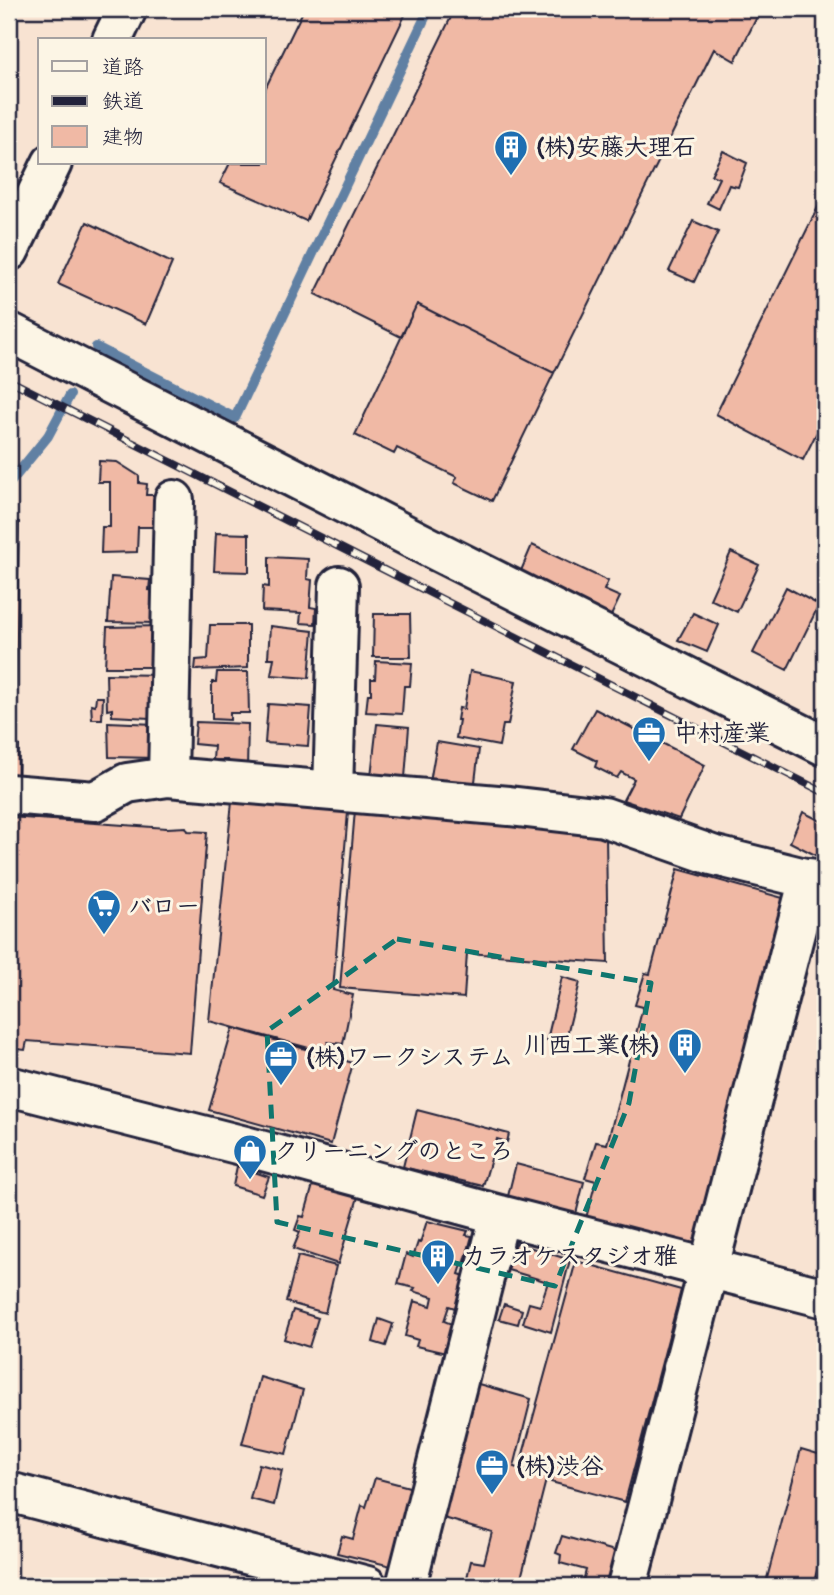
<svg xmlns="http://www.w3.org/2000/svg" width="834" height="1595" viewBox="0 0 834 1595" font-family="Pangolin,'Klee One',sans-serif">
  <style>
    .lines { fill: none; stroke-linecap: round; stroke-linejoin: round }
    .stream { stroke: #6180a3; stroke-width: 10 }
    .building { fill: #f0b9a5; stroke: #22223b; stroke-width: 2 }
    .minor-casing { stroke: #22223b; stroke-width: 44 }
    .minor { stroke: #fcf5e5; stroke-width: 38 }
    .rail-casing { stroke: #22223b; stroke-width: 8 }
    .rail { stroke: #fcf5e5; stroke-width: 5; stroke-dasharray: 16; stroke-linecap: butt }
    .marked { fill: none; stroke: #0f766e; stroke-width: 5; stroke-dasharray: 14 9; stroke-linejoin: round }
    .labels { text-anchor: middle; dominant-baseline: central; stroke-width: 6; stroke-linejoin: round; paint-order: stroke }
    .poi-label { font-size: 24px; font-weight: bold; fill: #22223b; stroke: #fcf5e5; text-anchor: start }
  </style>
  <rect width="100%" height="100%" fill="#f8e3d2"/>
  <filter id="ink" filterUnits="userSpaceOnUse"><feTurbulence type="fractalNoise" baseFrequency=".0143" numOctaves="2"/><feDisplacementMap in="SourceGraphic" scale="14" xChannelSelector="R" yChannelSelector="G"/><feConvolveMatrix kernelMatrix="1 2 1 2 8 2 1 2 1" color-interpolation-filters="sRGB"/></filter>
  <g filter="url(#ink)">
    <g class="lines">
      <path class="stream" d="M96,347L235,418L429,9
        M9,484L48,436L70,395"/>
    </g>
    <path class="building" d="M304,9H408L306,221L220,183L230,163H264V91Z
      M455,9H761L735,61L714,49L554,373L417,304L401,337L315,294Z
      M723,151L747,163L738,187L729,185L719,209L707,203L719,178L711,175Z
      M825,193V416L803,460L716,414Z
      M693,221L718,232L694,282L669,271Z
      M87,222L172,263L146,324L58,284Z
      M417,304L554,373L492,501L454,483L457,477L397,448L394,454L355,435Z
      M99,461L117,462L139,476V483L147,484L146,495H154V527H138L137,552L101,553L102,527H110V482H98Z
      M11,520L19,522L15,745H19L18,778H9V548Z
      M216,533L249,534V572L214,571Z
      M532,545L608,581L604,590L620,597L610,618L520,573Z
      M731,552L759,565L737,612L710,599Z
      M269,557L308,559L307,579L312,580L310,607L316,608L315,624L300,623L301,613L262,611L263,586L269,587Z
      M111,577L150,580L149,590L158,591L155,623L108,622Z
      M786,587L819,605L787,670L753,653Z
      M693,613L719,625L707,652L678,640Z
      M374,614H410L411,657H373Z
      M210,625H248V668L195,670L196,660L208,659Z
      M163,626L155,667H105L107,627Z
      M270,626L313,631L309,678L271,675L274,658H268Z
      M376,661L412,663L410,686H404L402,714L366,712L368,694H371V679H375Z
      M470,671L516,681L508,725H503L499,746L456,738L459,720H457L459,708L464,709Z
      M217,672H248L249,713H230V720L212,719V682H216Z
      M106,674L161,675L151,691L150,718L112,716V709L107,710Z
      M96,697H103L102,719H92L91,704L95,705Z
      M268,704L311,707L308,746L265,743Z
      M595,709L705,765L679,819L623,800L634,779L621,772L617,778L595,767L597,761L573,749Z
      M108,722L155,724V758L109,757Z
      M196,722L248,724L247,770L227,768L228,760H213L214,746L194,744Z
      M377,724L409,727L405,778L371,776Z
      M437,742L479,749L474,790L430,782Z
      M232,802L348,812L333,990L353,995L343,1044L328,1042L324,1052L209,1021Z
      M355,810L606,836L608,963L467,953L464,998L340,988Z
      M803,812L825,823V860L790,842Z
      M9,817L167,828L186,827L188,831L207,832L190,1053L27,1041L25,1050L9,1048Z
      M678,869L790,900L699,1246L586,1218L596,1181L585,1178L596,1142L607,1144L643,1007L635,1005L645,973L650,974Z
      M562,977L580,982L564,1047L547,1040Z
      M233,1028L353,1063L331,1144L209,1110Z
      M417,1110L509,1134L507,1142L497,1139L483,1186L403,1167Z
      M516,1164L584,1182L576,1214L508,1196Z
      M237,1166L269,1177L262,1195L233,1186Z
      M313,1185L358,1197L338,1264L293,1249L300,1232L295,1230L300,1216L304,1217Z
      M427,1221L468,1231L466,1235L472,1236L464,1265H462L459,1274L471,1278L464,1311L449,1306L444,1321L454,1325L446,1353L416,1346L418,1340L405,1336L414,1301L431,1306L433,1297L413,1291L415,1288L398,1284L406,1254L413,1257L418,1242L420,1243Z
      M516,1243L570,1260L551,1332L523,1323L529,1303L540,1306L548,1282L508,1270Z
      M298,1256L336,1266L325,1313L286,1302Z
      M576,1261L681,1290L625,1502L551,1482L554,1470L522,1458Z
      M504,1304L522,1310L518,1324L499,1319Z
      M293,1310L318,1318L309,1347L284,1339Z
      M379,1319L393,1324L386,1346L373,1342Z
      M260,1377L303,1390L286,1454L242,1444Z
      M475,1383L531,1399L514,1467L547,1476L519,1586H465L471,1561L484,1563L492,1532L437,1516Z
      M801,1449L825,1456V1538L813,1586H765Z
      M259,1464L282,1470L274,1505L250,1499Z
      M375,1478L417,1489L398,1563L391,1566L337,1553L342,1536L353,1539L362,1505L366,1507Z
      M562,1536L618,1552L610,1586H582L586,1570L560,1563L561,1555L556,1553Z
      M825,1545V1586H814Z"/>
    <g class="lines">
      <g class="minor-casing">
        <path id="minor" d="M112,40L127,9
          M9,251L52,163
          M9,332L441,553L825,746
          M168,777L174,500
          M333,791L339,586
          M9,794L95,801L127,783L168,777L509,806L604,817L712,855L825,883
          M9,1086L245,1146L500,1215L825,1298
          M9,1492L367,1586
          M406,1586L500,1215
          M627,1586L809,878"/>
      </g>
      <use href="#minor" class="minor"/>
      <g class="rail-casing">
        <path id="rail" d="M9,380L825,793"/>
      </g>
      <use href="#rail" class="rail"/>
    </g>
  </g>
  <path class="marked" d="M397,939L651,983L629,1103L555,1286L277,1222L267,1031Z"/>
  <defs>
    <g id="building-pin" transform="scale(1.75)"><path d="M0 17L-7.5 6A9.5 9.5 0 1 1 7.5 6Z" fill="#1f6fb2" stroke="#fcf5e5"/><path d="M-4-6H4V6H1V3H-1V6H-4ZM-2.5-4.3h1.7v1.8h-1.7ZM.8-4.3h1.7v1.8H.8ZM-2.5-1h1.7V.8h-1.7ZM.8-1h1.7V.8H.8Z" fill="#fff"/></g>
    <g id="office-pin" transform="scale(1.75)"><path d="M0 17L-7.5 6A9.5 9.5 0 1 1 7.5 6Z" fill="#1f6fb2" stroke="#fcf5e5"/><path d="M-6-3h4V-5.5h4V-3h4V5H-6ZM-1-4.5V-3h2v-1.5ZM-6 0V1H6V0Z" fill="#fff"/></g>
    <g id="supermarket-pin" transform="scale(1.75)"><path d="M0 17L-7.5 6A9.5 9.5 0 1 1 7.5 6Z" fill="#1f6fb2" stroke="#fcf5e5"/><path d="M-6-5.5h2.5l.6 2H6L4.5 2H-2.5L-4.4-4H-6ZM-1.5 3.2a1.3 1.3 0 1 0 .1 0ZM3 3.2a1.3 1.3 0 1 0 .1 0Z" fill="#fff"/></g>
    <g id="shop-pin" transform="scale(1.75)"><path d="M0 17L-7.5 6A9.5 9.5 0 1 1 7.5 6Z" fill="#1f6fb2" stroke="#fcf5e5"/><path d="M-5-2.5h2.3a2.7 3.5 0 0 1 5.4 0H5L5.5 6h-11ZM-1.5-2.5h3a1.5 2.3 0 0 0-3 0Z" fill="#fff"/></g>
  </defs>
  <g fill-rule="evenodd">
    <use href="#building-pin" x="511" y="147"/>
    <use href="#office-pin" x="649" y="733"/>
    <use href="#supermarket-pin" x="104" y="906"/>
    <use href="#building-pin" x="685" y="1045"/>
    <use href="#office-pin" x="281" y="1057"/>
    <use href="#shop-pin" x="250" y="1151"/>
    <use href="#building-pin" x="438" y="1256"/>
    <use href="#office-pin" x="492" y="1466"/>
  </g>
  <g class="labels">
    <g class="poi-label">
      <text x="536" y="147">(株)安藤大理石</text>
      <text x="674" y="733">中村産業</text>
      <text x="128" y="906">バロー</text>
      <text x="660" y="1045" text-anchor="end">川西工業(株)</text>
      <text x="306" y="1057">(株)ワークシステム</text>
      <text x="274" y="1151">クリーニングのところ</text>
      <text x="462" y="1256">カラオケスタジオ雅</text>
      <text x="516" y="1466">(株)渋谷</text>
    </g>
  </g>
  <rect width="834" height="1595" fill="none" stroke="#fcf5e5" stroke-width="35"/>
  <rect x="18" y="18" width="799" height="1560" fill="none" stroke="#22223b" stroke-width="2.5" filter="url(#ink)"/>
  <rect x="38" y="38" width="228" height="126" fill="#fcf5e5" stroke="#a5a1a1" stroke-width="2"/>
  <rect x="52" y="61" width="35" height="10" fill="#fcf5e5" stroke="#a5a1a1" stroke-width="2"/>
  <text x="102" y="74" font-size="21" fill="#22223b">道路</text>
  <rect x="52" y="96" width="35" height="10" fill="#22223b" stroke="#a5a1a1" stroke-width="2"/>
  <text x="102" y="108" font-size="21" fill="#22223b">鉄道</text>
  <rect x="52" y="126" width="35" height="21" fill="#f0b9a5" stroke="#a5a1a1" stroke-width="2"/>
  <text x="102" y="144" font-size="21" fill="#22223b">建物</text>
</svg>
